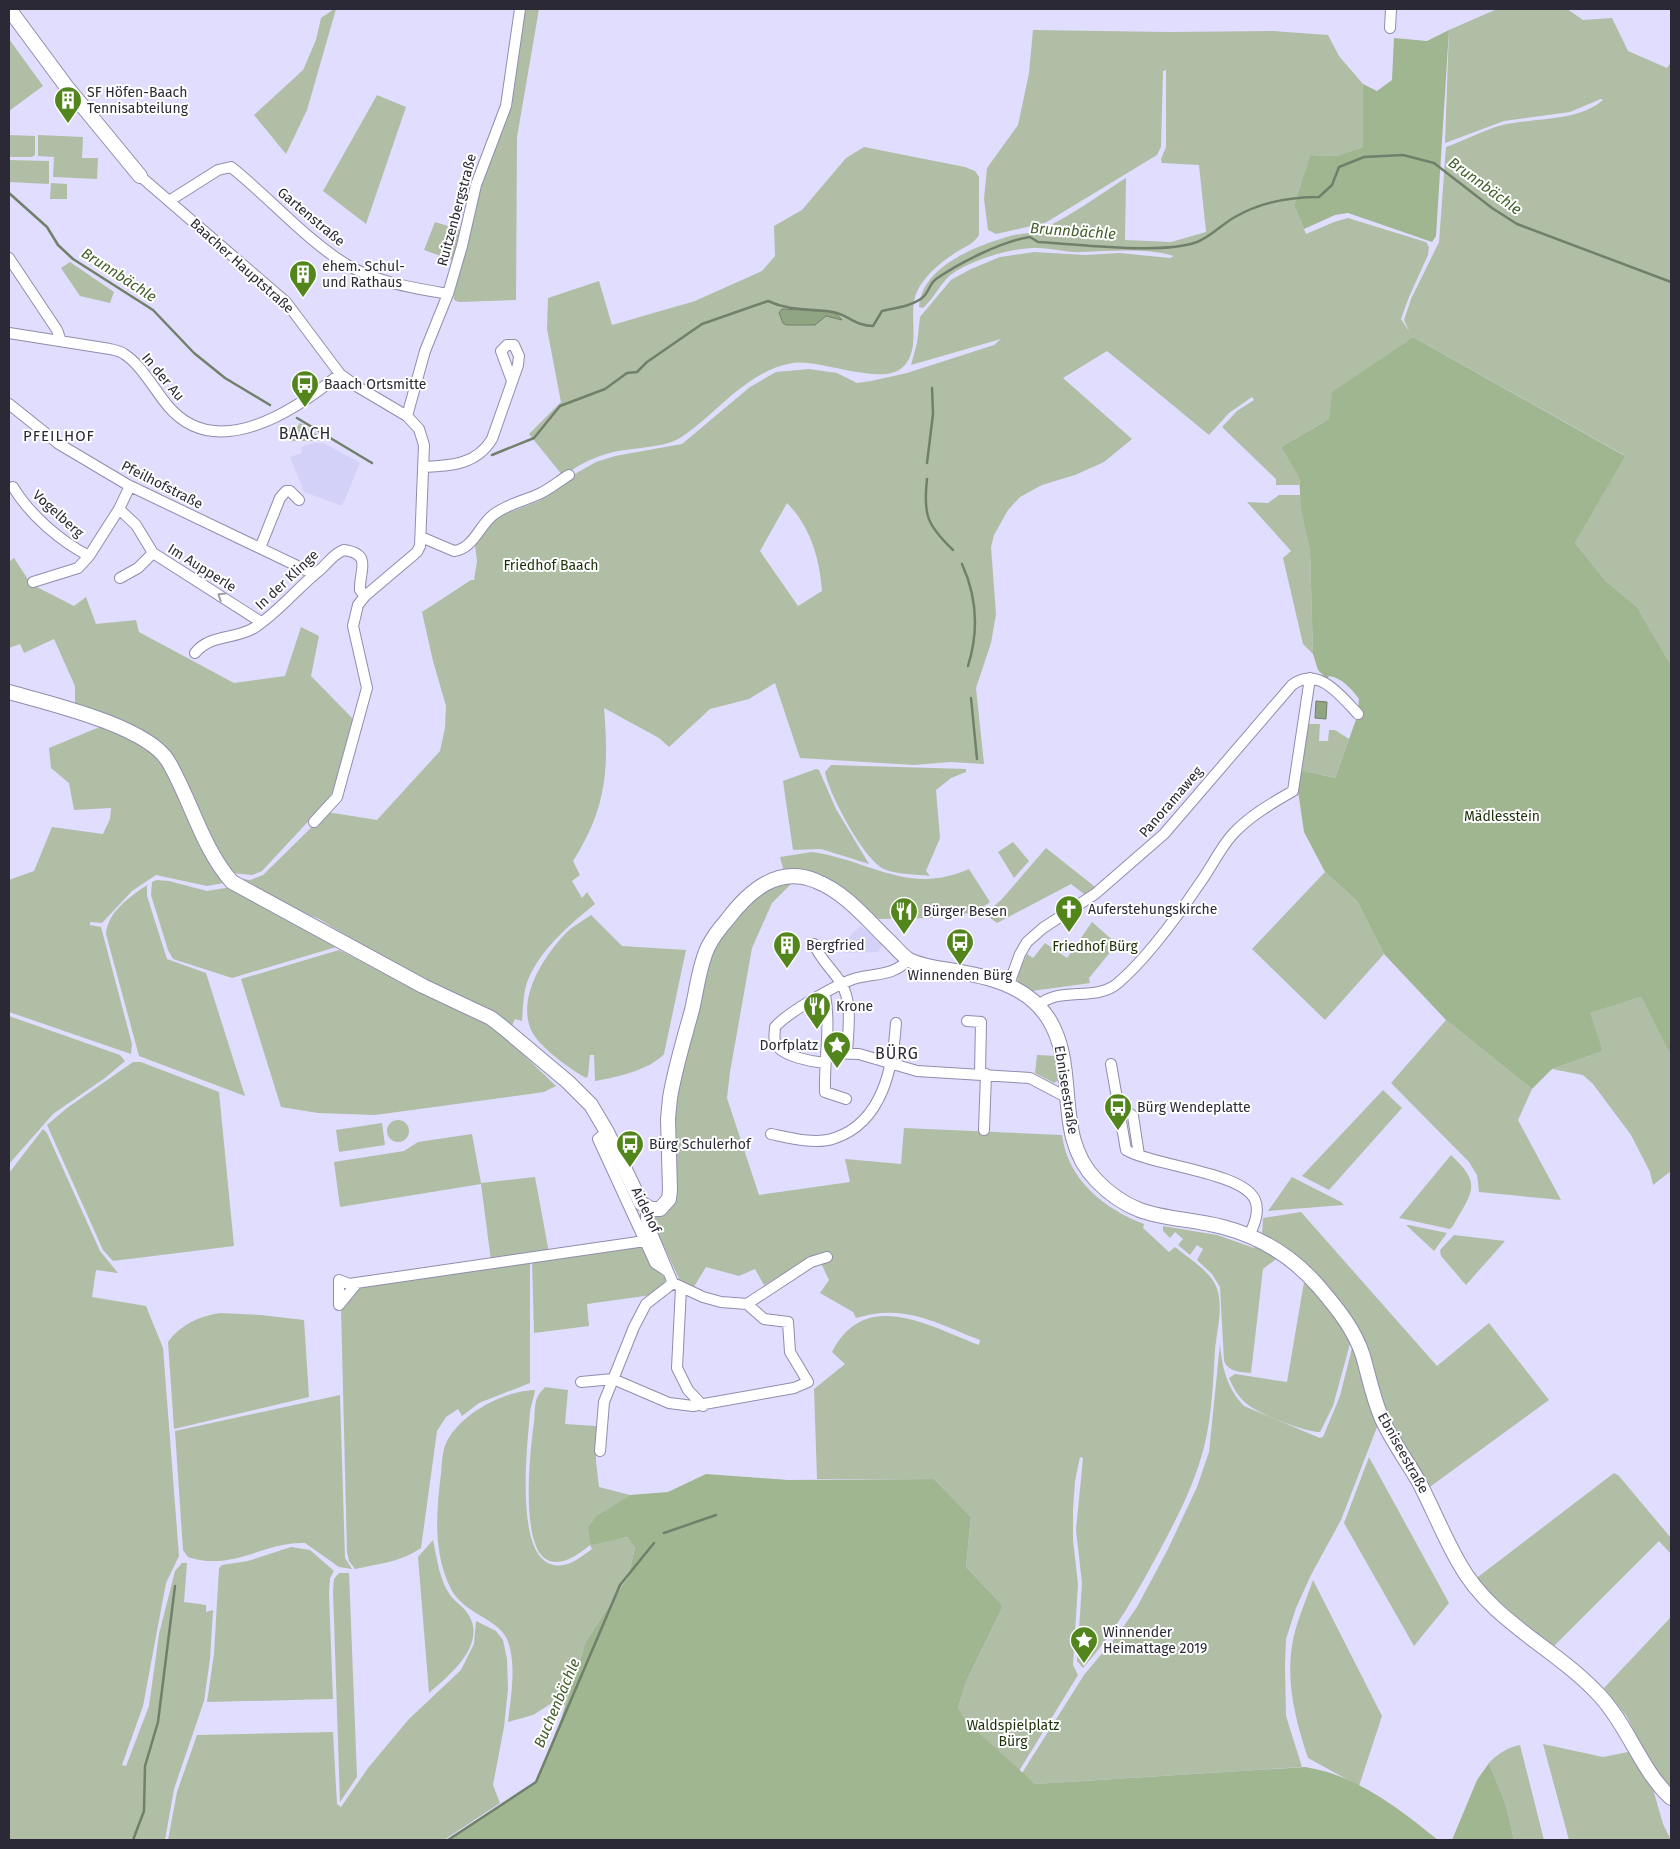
<svg xmlns="http://www.w3.org/2000/svg" width="1680" height="1849" viewBox="0 0 1680 1849" font-family="'Fira Sans',sans-serif">
  <style>
    .built { fill: #d4d1f9 }
    .green { fill: #b0bea6; fill-rule: evenodd }
    .forest { fill: #a0b691 }
    .water { fill: #90a581; stroke: #71806a }
    .lines { fill: none; stroke-linecap: round; stroke-linejoin: round }
    .stream { stroke: #71806a; stroke-width: 2.5 }
    .street-casing { stroke: #908dac; stroke-width: 12 }
    .secondary-casing { stroke: #908dac; stroke-width: 16 }
    .street { stroke: #fff; stroke-width: 10 }
    .secondary { stroke: #fff; stroke-width: 14 }
    .oneway { stroke: #9f9fa4 }
    .labels { text-anchor: middle; dominant-baseline: central; stroke-width: 4; stroke-linejoin: round; paint-order: stroke }
    .poi-label { font-size: 14px; fill: #2a2935; stroke: #fff; text-anchor: start }
    .street-label { font-size: 14px; fill: #2a2935; stroke: #fff }
    .park-label { font-size: 14px; fill: #1c3007; stroke: #fff }
    .water-label { font-size: 15px; font-style: italic; fill: #415e28; stroke: #fff }
    .neighbourhood-label { font-size: 15px; letter-spacing: 1px; fill: #2a2935; stroke: #fff }
    .quarter-label { font-size: 16px; letter-spacing: 1px; fill: #2a2935; stroke: #fff }
  </style>
  <rect width="100%" height="100%" fill="#e0ddff"/>
  <path class="built" d="M314,443H324L360,463L342,506L304,492L290,457L302,453L301,447Z
    M860,926L885,942L878,952L845,953L847,939Z"/>
  <path class="green" d="M334,9H336L307,110L286,154L254,115L303,70L316,40L321,18Z
    M523,9H539L517,137L516,300L459,302L454,300L453,292L480,178L501,128Z
    M1497,9H1567L1583,20L1612,18L1628,51L1667,68L1671,62V665L1637,607L1606,581L1575,543L1624,455L1413,337L1333,392L1329,419L1281,447L1299,476V485H1276V479L1222,427L1237,411L1254,400L1252,397L1229,413L1209,435L1107,351L1063,378L1132,439L1104,462L1075,475L1042,485L1020,497L1008,510L994,535L991,547L996,614L991,643L976,688L984,764L950,762L914,765L800,758L775,683L749,699L710,709L669,747L659,738L604,708C609,768 607,808 573,861L580,875L572,881L582,898L587,892L595,904C569,925 536,953 526,986C523,997 523,1010 522,1021L515,1019L511,1028L416,977L319,919L269,898L236,878L250,880L263,875L327,812L377,820L440,751L445,728L446,706L433,661L422,612L471,580H474L477,561L475,545L486,528L497,517L539,501L566,479L596,462L615,456L682,444L750,387L776,372L809,369L837,373L857,383L871,381L907,373L994,345L1001,339L911,365L917,343L920,317L951,280L971,269L1000,257L1034,252L1085,255L1120,253L1170,258L1174,256C1146,248 1112,251 1083,252C1067,253 1052,248 1037,248C1010,248 979,258 956,271C941,280 936,297 923,308L919,307C922,266 976,246 1010,236C1020,233 1031,234 1040,230C1070,217 1099,195 1126,178L1125,240L1171,242L1206,232L1199,165L1162,163L1161,159L1166,147V70L1163,71L1161,147L1157,155L1045,223L996,234L988,230L984,199L987,168L1018,125L1029,73L1033,30L1169,32L1273,31L1328,35L1339,56L1363,84V149L1336,156L1310,155L1294,205L1306,234L1334,222L1348,218L1426,242L1429,247L1428,255L1409,297L1401,319L1409,331L1404,320L1411,299L1439,242L1446,147C1466,140 1487,128 1507,124C1537,118 1579,121 1603,100L1601,99L1570,112L1504,121L1445,143L1449,30ZM787,503C810,526 820,559 822,591L798,606L760,551Z
    M9,39L43,86L9,111Z
    M377,95L406,107L366,224L323,191Z
    M9,135L35,136V155L32,157H9Z
    M38,135L83,137L82,158H98L97,179L53,177L54,157L38,156Z
    M864,147L965,167L975,171L979,177V235C973,245 965,246 955,253C940,263 921,278 915,297C909,318 921,350 903,367C882,387 821,359 793,363C747,370 717,414 680,438C666,447 635,448 618,451C597,455 580,464 563,476L529,434L561,402L547,329L548,298L599,281L612,325L695,301L762,271L775,256L774,226L802,210L846,158ZM782,309L835,312L839,315V319L826,316L786,325Z
    M9,160L49,161V184L9,182Z
    M51,183L67,184V199H50Z
    M435,222L464,231L455,261L424,250Z
    M70,262L114,292L110,303L80,296L61,268Z
    M300,423L321,437L318,441H292L288,430L290,427L295,430Z
    M1279,495H1300L1310,550L1313,654L1303,644L1283,558L1291,551L1247,502L1268,503Z
    M14,558L31,584L74,606L86,597L96,624L136,620L139,632L234,683L285,676L301,627L319,636L311,676L354,720L341,769L330,798L262,871L252,875L232,873L191,800L170,757L75,707V686L54,639L24,653L20,644L9,648V562Z
    M1306,724H1320L1319,741H1328L1329,730H1335L1349,739L1335,778L1300,770Z
    M102,726L137,740L165,761L229,882L207,886L156,875L132,891L102,923L90,922V925L101,927L132,1044L131,1054L9,1012V880L34,871L52,827L103,834L110,819L111,808L74,810L69,783L51,768L49,748Z
    M831,765L966,769V772L951,778L936,790L940,838L926,871L930,876C916,874 896,875 884,869C864,860 829,794 825,772Z
    M816,769L819,770L836,809L869,864L821,849L793,850L783,781Z
    M1013,842L1029,861L1014,878L998,852Z
    M1046,848L1099,890L1088,897L1071,884L997,923L985,914L1002,899Z
    M812,852C870,860 908,896 969,869L990,902L976,912L936,918L879,919L836,884L784,872L780,857Z
    M1325,872L1357,901L1384,954L1325,1020L1252,949Z
    M796,879L772,903L752,948L730,1072L727,1098L759,1195L850,1182L845,1159L901,1164L904,1128L1062,1135C1068,1180 1104,1209 1144,1224L1143,1228L1169,1252L1175,1247C1188,1258 1209,1270 1216,1286C1224,1305 1217,1330 1215,1350C1213,1382 1212,1416 1204,1447C1195,1483 1178,1516 1161,1548C1138,1591 1116,1631 1083,1668L1077,1661L1082,1583L1076,1530L1083,1458L1080,1457L1075,1481L1073,1509V1540L1078,1584L1073,1665L1078,1675L1019,1771L968,1723L958,1708L966,1682L1003,1606L966,1567L971,1517L934,1479H817L814,1389L845,1364L832,1352C865,1287 929,1326 979,1345L980,1340C935,1323 905,1303 856,1318L853,1312L820,1293L829,1280L817,1255L764,1285L755,1269L739,1276L706,1267L692,1290L682,1285L652,1221L656,1213L663,1211L671,1118L710,951L757,894L776,883Z
    M157,880L169,881L207,891L231,887L343,945L232,978L173,959L168,950L151,895L152,882Z
    M147,885V896L167,959L206,973L245,1096L139,1056L106,934C108,911 130,897 147,885Z
    M591,915L622,946L686,950L664,1054C649,1070 618,1077 595,1081L594,1055H590L588,1076L586,1078C570,1069 539,1047 531,1030C517,997 544,956 566,933C573,926 583,921 591,915Z
    M1092,922L1117,944L1089,978L1090,983L1032,991L1018,982L1017,976L1027,954L1033,958L1045,943L1067,958Z
    M339,950L489,1025L501,1033L556,1086L544,1092L375,1115L318,1113L281,1107L241,979Z
    M1641,997L1671,1057V1171L1653,1185L1650,1172L1631,1135L1593,1084L1583,1075L1552,1069L1603,1051L1589,1013Z
    M9,1016L120,1055L125,1061L105,1078L53,1114L9,1164Z
    M1446,1020L1532,1089L1518,1120L1561,1200L1479,1192L1477,1175L1469,1162L1391,1083Z
    M1037,1055L1057,1056L1060,1079L1054,1083L1035,1073Z
    M133,1062H141L219,1092L234,1246L113,1261L103,1250L47,1125L67,1108Z
    M1383,1090L1402,1108L1329,1190L1302,1176Z
    M387 1131a11 11 0 1 1 22 0a11 11 0 1 1-22 0Z
    M382,1123L385,1145L339,1152L336,1130Z
    M43,1129L47,1133L100,1251L118,1273L96,1270L92,1297L146,1306L163,1348L179,1556L166,1583L143,1706L122,1765L126,1766L149,1706L159,1634L175,1571L182,1563H187L184,1602L206,1605V1612L213,1610L210,1659L204,1701L174,1789L165,1840H9V1173Z
    M472,1134L481,1183L535,1177L549,1253L491,1261L481,1184L340,1207L334,1162L404,1151L418,1142Z
    M1451,1155C1483,1185 1472,1191 1453,1226L1450,1229L1399,1218Z
    M1292,1177L1341,1202L1344,1205L1268,1211Z
    M1301,1212L1437,1366L1489,1323L1549,1400L1427,1489C1412,1462 1395,1436 1383,1408C1370,1378 1363,1344 1347,1315C1329,1281 1297,1253 1262,1235L1263,1218Z
    M1406,1225H1409L1447,1233L1434,1251Z
    M1163,1226L1217,1235L1254,1248L1257,1243L1280,1256L1263,1269L1251,1373C1240,1372 1229,1372 1224,1361L1220,1287L1212,1274L1197,1260L1203,1249L1197,1245L1190,1255L1178,1245L1183,1239L1175,1232L1170,1238L1163,1231Z
    M1454,1235L1505,1241L1466,1285L1441,1256L1440,1250Z
    M643,1245L652,1265L666,1279L665,1286L652,1295L587,1304L589,1326L534,1333L532,1259Z
    M526,1259L530,1264V1383L479,1403L462,1416L458,1409L446,1417L437,1431L421,1548C401,1562 378,1564 355,1569L349,1561L347,1552L341,1308L361,1284Z
    M1305,1276L1351,1340L1333,1406L1320,1432C1304,1432 1259,1414 1247,1404C1238,1397 1233,1387 1229,1378L1235,1374L1287,1382Z
    M220,1313L261,1315L304,1320L309,1397L174,1429L168,1342C180,1325 199,1316 220,1313Z
    M1220,1344C1222,1368 1227,1388 1244,1406L1320,1438L1323,1437L1340,1396L1352,1348H1356L1379,1422L1341,1520L1311,1575L1296,1608L1286,1639L1285,1664L1286,1716L1302,1767L1035,1784L1022,1773L1084,1675L1119,1633L1137,1607L1168,1549L1197,1487L1209,1452Z
    M545,1387L568,1390L565,1424L596,1426V1461L599,1487L630,1495L597,1515L591,1544L629,1537L635,1548L628,1577L586,1641L565,1705L555,1701L533,1715L508,1722C511,1696 517,1663 507,1639C497,1618 464,1614 451,1589C433,1553 436,1513 441,1474C442,1463 442,1451 447,1441C462,1413 503,1391 535,1390C534,1398 531,1404 530,1412C528,1442 513,1558 554,1565C568,1568 581,1557 592,1549L590,1545C578,1555 558,1570 543,1557C521,1536 530,1451 534,1422C535,1415 534,1403 538,1396C539,1393 543,1390 545,1387Z
    M340,1395L345,1558L352,1569L339,1567L305,1543C264,1541 234,1572 188,1557L183,1550L175,1431Z
    M1369,1457L1449,1603L1414,1646L1344,1523Z
    M1614,1473L1619,1476L1671,1538V1554L1659,1541L1551,1649L1545,1646L1474,1580Z
    M433,1540C437,1558 439,1579 450,1595C455,1602 464,1607 468,1614C488,1644 449,1676 429,1693L418,1557Z
    M291,1547L310,1550L334,1571L330,1578L329,1593L333,1699L207,1702L214,1654L219,1568L222,1565L248,1561Z
    M339,1573H349L357,1777L340,1802L333,1591L334,1579Z
    M1313,1580L1382,1716L1359,1786L1308,1758C1296,1722 1286,1684 1292,1646C1295,1624 1306,1601 1313,1580Z
    M1671,1617V1792L1647,1757L1627,1717L1604,1688Z
    M476,1621L496,1631L503,1640L507,1659L508,1689L504,1727L493,1785L500,1803L444,1840H168L177,1792L197,1735L333,1732L337,1804L341,1807L368,1768L409,1719L461,1670L474,1644Z
    M1543,1744L1603,1757L1633,1751L1649,1775L1663,1824L1671,1840H1569Z
    M1520,1745L1544,1840H1514L1506,1805L1489,1763C1497,1754 1508,1747 1520,1745Z"/>
  <path class="forest" d="M1449,30L1436,236L1432,242L1348,213L1335,215L1304,229L1294,205L1310,155L1336,156L1363,148V84L1377,91L1392,80L1394,38L1427,41Z
    M1413,337L1625,456L1575,543L1606,581L1637,607L1671,665V1057L1641,997L1590,1013L1603,1051L1552,1069L1532,1089L1446,1020L1384,954L1357,901L1325,872L1304,832L1297,784L1300,770L1335,778L1358,714L1359,699C1351,688 1342,678 1329,676L1327,679L1318,670L1313,654L1310,550L1301,508L1299,477L1281,447L1329,419L1332,392Z
    M706,1474L788,1480L934,1479L971,1517L966,1567L1003,1606L966,1682L958,1708L968,1723L1035,1784L1305,1767C1357,1775 1398,1808 1438,1840H448L536,1782L561,1719L586,1641L628,1577L635,1548L628,1537L591,1545L588,1528L597,1515L630,1495L668,1492Z
    M1489,1763L1506,1805L1514,1840H1452L1477,1780Z"/>
  <path class="water" d="M782,309L835,312L842,320L826,316L815,325H786L783,323L779,313Z
    M1316,701L1327,702L1326,719L1315,718Z"/>
  <g class="lines">
    <path class="stream" d="M9,193L47,227L58,245L73,259L153,310L194,353L225,378L270,405
      M297,418L372,463
      M492,455L534,438L560,406L605,389L627,373L637,372L647,362L702,324L768,301C792,312 808,308 833,312C849,315 855,326 873,326L882,311C895,308 912,306 922,298C929,293 929,284 936,279C959,263 1002,241 1030,237L1038,242C1078,244 1162,255 1197,242C1212,236 1222,224 1235,217C1261,202 1290,197 1319,197L1332,185L1339,167L1364,157L1403,155L1434,163L1492,208L1517,224L1671,282
      M927,463L933,414L932,388
      M927,479C923,515 927,525 953,550
      M962,564C977,597 979,631 968,666
      M971,698L977,759
      M664,1533L716,1515
      M133,1840L144,1811L145,1766L158,1722L175,1586
      M448,1840L536,1782L620,1585L654,1543"/>
    <g class="street-casing">
      <path id="street" d="M1390,28L1391,9
        M140,176L286,302L340,374L358,387L407,416L419,429L424,445L420,546L417,552L365,596L358,605L353,626L367,688L337,797L314,822
        M169,201L218,170L231,167C269,197 309,243 349,266C380,283 414,288 448,294
        M9,258L57,330L61,341
        M9,333L110,349C114,350 120,351 124,354C140,363 156,392 168,406C217,464 297,409 340,374
        M9,404L59,444L128,485L314,574
        M407,416L425,351L448,294L462,246L476,185L506,106L520,9
        M424,467C452,466 477,464 492,439L518,365L519,356L514,345H507L501,351L512,381
        M13,487C30,515 60,541 89,556L119,509L130,486
        M119,509L136,525L153,553L261,622
        M421,537L454,551C473,549 479,526 493,515C507,504 524,501 539,494C550,489 559,481 569,475
        M260,548L280,498L286,491H290L299,500
        M120,578L138,568L153,553
        M33,582L78,568L89,556
        M195,653C210,634 234,640 254,628C279,612 297,588 321,569C329,562 333,554 344,550C373,554 359,571 360,590L365,596
        M814,944C820,959 832,969 841,983C853,1002 848,1031 847,1053
        M1009,984L1020,954L1027,942L1043,928L1095,894L1164,834L1292,685C1318,665 1341,696 1358,714
        M825,994C831,1028 824,1058 825,1092L846,1099
        M1039,1005C1060,986 1096,1002 1118,983C1146,959 1179,914 1200,883C1211,868 1219,850 1232,835C1248,817 1272,803 1293,791L1310,678
        M967,1021L981,1022L980,1074
        M827,1053L859,1054L917,1071L1030,1078L1066,1097
        M825,1063C813,1062 781,1056 776,1044C773,1039 775,1033 775,1027C787,1013 838,983 857,978C877,973 894,976 909,959
        M1111,1064L1126,1150C1154,1166 1243,1172 1255,1200C1260,1212 1254,1225 1249,1236
        M1120,1113H1129L1133,1116L1139,1155
        M984,1130L986,1074
        M607,1132L598,1139L655,1263L667,1271
        M771,1134C790,1138 816,1145 835,1138C883,1122 893,1066 896,1023
        M646,1207V1219L673,1283L703,1297L721,1302L747,1304L811,1262L827,1257
        M681,1288L677,1368L688,1390L703,1406
        M339,1305V1280L349,1284L645,1241
        M339,1305L357,1283
        M581,1382L613,1379L669,1403L693,1406L794,1388L808,1382L790,1352L788,1322L764,1319L747,1304
        M600,1451L604,1402L634,1327L646,1304L673,1283"/>
    </g>
    <g class="secondary-casing">
      <path id="secondary" d="M9,9L66,86L140,176
        M9,692C48,703 147,726 168,761C191,800 202,848 232,882L423,986L491,1018L505,1029L568,1082L591,1105L607,1132L641,1203L651,1209H660L669,1199L670,1190L668,1119L670,1098C675,1068 684,1039 692,1010C697,989 699,966 708,947C713,937 720,928 727,920C749,891 778,865 816,881C844,892 864,916 885,937C893,944 900,954 909,960C922,966 935,968 949,970C986,976 1026,984 1048,1018C1080,1068 1052,1135 1096,1180C1137,1223 1172,1214 1223,1227C1261,1237 1294,1258 1319,1287C1337,1308 1355,1330 1363,1356C1369,1377 1373,1398 1382,1419C1392,1441 1407,1461 1419,1482C1433,1509 1444,1537 1459,1563C1492,1623 1557,1648 1601,1697C1629,1728 1641,1770 1671,1798"/>
    </g>
    <use href="#street" class="street"/>
    <use href="#secondary" class="secondary"/>
  </g>
  <defs><path id="oneway-chevron" d="M-2-3.5L2.5 0L-2 3.5" fill="none" stroke-width="1.6" stroke-linecap="round" stroke-linejoin="round" transform="scale(1.25)"/></defs>
  <use class="oneway" href="#oneway-chevron" transform="translate(221 596) rotate(-148)"/>
  <defs>
    <g id="building-pin" transform="scale(1.4375)"><path d="M0 17L-7.5 6A9.5 9.5 0 1 1 7.5 6Z" fill="#52851b" stroke="#fff"/><path d="M-4-6H4V6H1V3H-1V6H-4ZM-2.5-4.3h1.7v1.8h-1.7ZM.8-4.3h1.7v1.8H.8ZM-2.5-1h1.7V.8h-1.7ZM.8-1h1.7V.8H.8Z" fill="#fff"/></g>
    <g id="bus-pin" transform="scale(1.4375)"><path d="M0 17L-7.5 6A9.5 9.5 0 1 1 7.5 6Z" fill="#52851b" stroke="#fff"/><path d="M-5-6H5V4H4V6H2V4H-2V6H-4V4H-5ZM-3.5-4V0h7V-4ZM-3.5 1.2v1.5H-2V1.2ZM2 1.2v1.5H3.5V1.2Z" fill="#fff"/></g>
    <g id="church-pin" transform="scale(1.4375)"><path d="M0 17L-7.5 6A9.5 9.5 0 1 1 7.5 6Z" fill="#52851b" stroke="#fff"/><path d="M-1.2-6h2.4v3.5h3.3v2.4h-3.3V6h-2.4V-.1h-3.3v-2.4h3.3Z" fill="#fff"/></g>
    <g id="restaurant-pin" transform="scale(1.4375)"><path d="M0 17L-7.5 6A9.5 9.5 0 1 1 7.5 6Z" fill="#52851b" stroke="#fff"/><path d="M-5-6h1v4h1v-4h1v4h1v-4h1v5L-1.5 .5V6h-2V.5L-5-1ZM5-6V6H3V1.5H1.5Q1.5-4 5-6Z" fill="#fff"/></g>
    <g id="sight-pin" transform="scale(1.4375)"><path d="M0 17L-7.5 6A9.5 9.5 0 1 1 7.5 6Z" fill="#52851b" stroke="#fff"/><path d="M0-6L1.8-2.2L6-1.7L2.9 1.2L3.7 5.4L0 3.3L-3.7 5.4L-2.9 1.2L-6-1.7L-1.8-2.2Z" fill="#fff"/></g>
  </defs>
  <g fill-rule="evenodd">
    <use href="#building-pin" x="68" y="100"/>
    <use href="#building-pin" x="303" y="274"/>
    <use href="#bus-pin" x="305" y="384"/>
    <use href="#church-pin" x="1069" y="909"/>
    <use href="#restaurant-pin" x="904" y="911"/>
    <use href="#bus-pin" x="960" y="942"/>
    <use href="#building-pin" x="787" y="945"/>
    <use href="#restaurant-pin" x="817" y="1006"/>
    <use href="#sight-pin" x="837" y="1045"/>
    <use href="#bus-pin" x="1118" y="1107"/>
    <use href="#bus-pin" x="630" y="1144"/>
    <use href="#sight-pin" x="1084" y="1640"/>
  </g>
  <g class="labels">
    <g class="poi-label">
      <text x="87" y="92">SF Höfen-Baach<tspan x="87" dy="16">Tennisabteilung</tspan></text>
      <text x="322" y="266">ehem. Schul-<tspan x="322" dy="16">und Rathaus</tspan></text>
      <text x="324" y="384">Baach Ortsmitte</text>
      <text x="1088" y="909">Auferstehungskirche</text>
      <text x="923" y="911">Bürger Besen</text>
      <text x="806" y="945">Bergfried</text>
      <text x="960" y="975" text-anchor="middle">Winnenden Bürg</text>
      <text x="836" y="1006">Krone</text>
      <text x="818" y="1045" text-anchor="end">Dorfplatz</text>
      <text x="1137" y="1107">Bürg Wendeplatte</text>
      <text x="649" y="1144">Bürg Schulerhof</text>
      <text x="1103" y="1632">Winnender<tspan x="1103" dy="16">Heimattage 2019</tspan></text>
    </g>
    <g class="street-label">
      <text transform="translate(457 210) rotate(-75)">Ruitzenbergstraße</text>
      <text transform="translate(311 217) rotate(40)">Gartenstraße</text>
      <text transform="translate(242 266) rotate(42)">Baacher Hauptstraße</text>
      <text transform="translate(163 377) rotate(50)">In der Au</text>
      <text transform="translate(162 485) rotate(27)">Pfeilhofstraße</text>
      <text transform="translate(58 514) rotate(42)">Vogelberg</text>
      <text transform="translate(202 568) rotate(32)">Im Aupperle</text>
      <text transform="translate(287 580) rotate(-43)">In der Klinge</text>
      <text transform="translate(1171 802) rotate(-49)">Panoramaweg</text>
      <text transform="translate(1066 1090) rotate(81)">Ebniseestraße</text>
      <text transform="translate(646 1210) rotate(64)">Aidehof</text>
      <text transform="translate(1403 1453) rotate(61)">Ebniseestraße</text>
    </g>
    <g class="park-label">
      <text x="551" y="565">Friedhof Baach</text>
      <text x="1502" y="816">Mädlesstein</text>
      <text x="1095" y="946">Friedhof Bürg</text>
      <text x="1013" y="1725">Waldspielplatz<tspan x="1013" dy="16">Bürg</tspan></text>
    </g>
    <g class="water-label">
      <text transform="translate(1485 186) rotate(36)">Brunnbächle</text>
      <text transform="translate(1073 231) rotate(4)">Brunnbächle</text>
      <text transform="translate(119 275) rotate(33)">Brunnbächle</text>
      <text transform="translate(557 1703) rotate(-67)">Buchenbächle</text>
    </g>
    <g class="neighbourhood-label">
      <text x="59" y="436">PFEILHOF</text>
    </g>
    <g class="quarter-label">
      <text x="305" y="433">BAACH</text>
      <text x="897" y="1053">BÜRG</text>
    </g>
  </g>
  <rect width="1680" height="1849" fill="none" stroke="#2a2935" stroke-width="20"/>
</svg>
